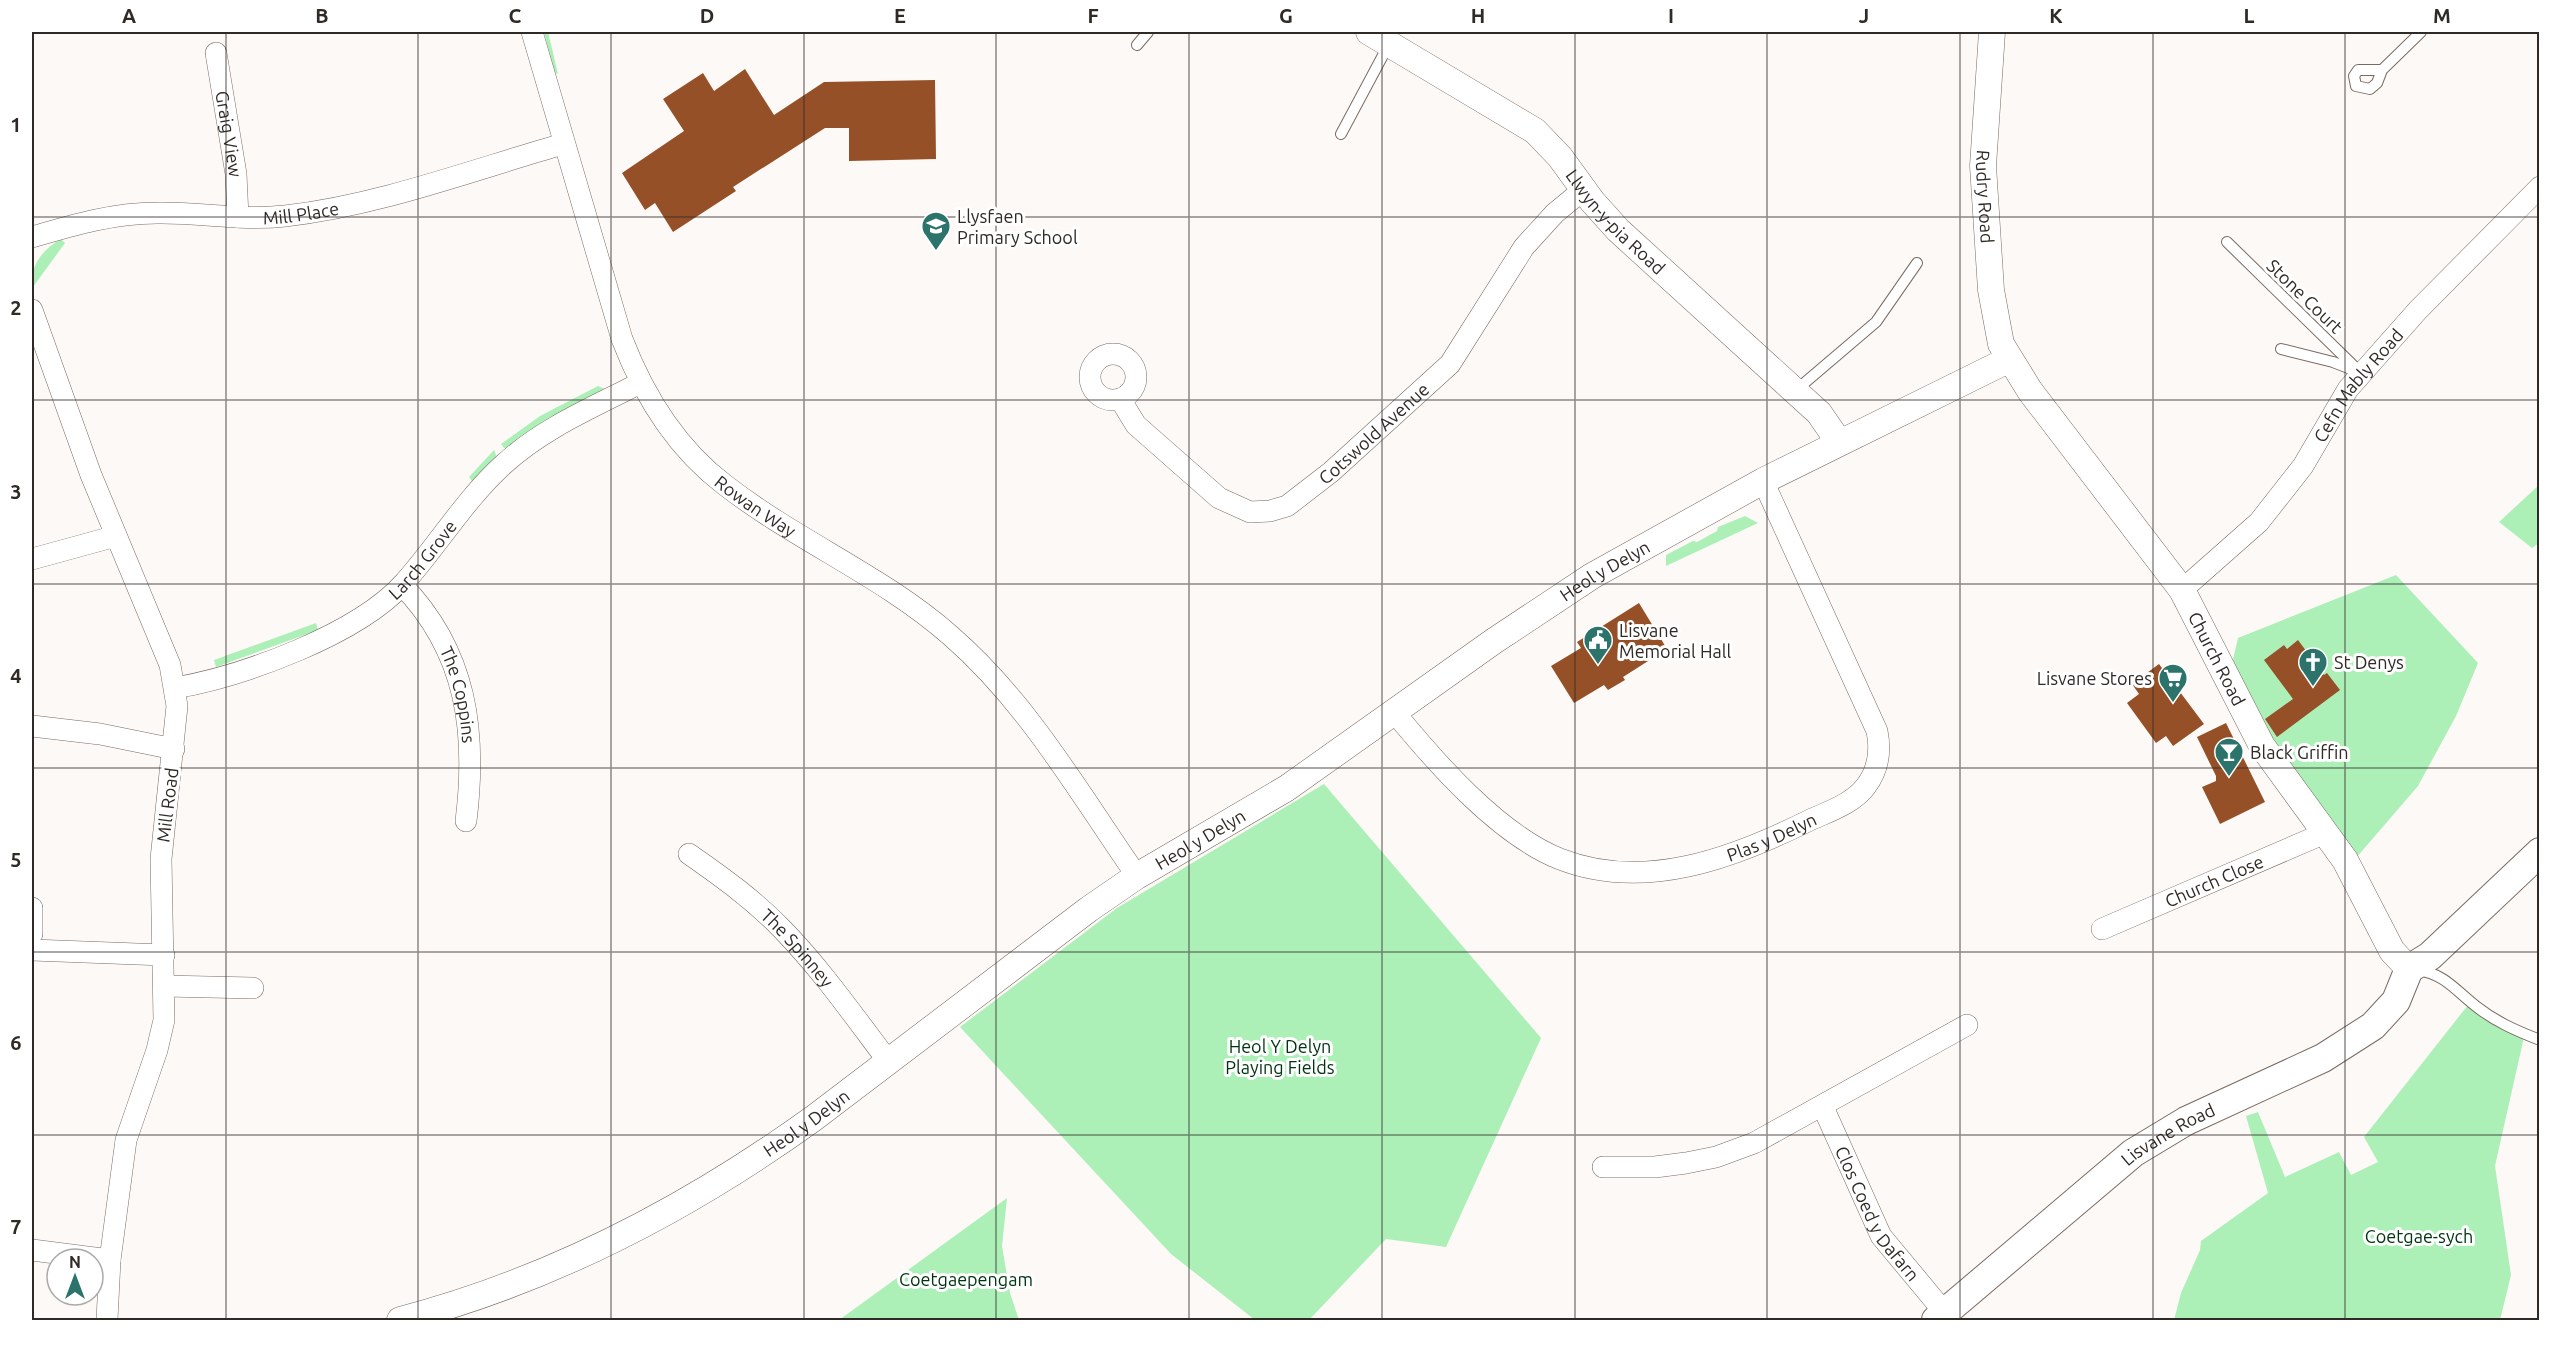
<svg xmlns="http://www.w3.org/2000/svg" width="2571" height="1352" viewBox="0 0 2571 1352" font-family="Ubuntu,sans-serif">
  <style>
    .green { fill: #acf0b8 }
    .building { fill: #955027 }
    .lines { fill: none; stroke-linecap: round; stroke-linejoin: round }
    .service-casing { stroke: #7a6b62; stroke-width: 12 }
    .minor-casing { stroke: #7a6b62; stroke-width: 22 }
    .tertiary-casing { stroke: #7a6b62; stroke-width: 27 }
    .secondary-casing { stroke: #7a6b62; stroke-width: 30 }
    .service { stroke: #fff; stroke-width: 10 }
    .minor { stroke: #fff; stroke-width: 21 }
    .tertiary { stroke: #fff; stroke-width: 26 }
    .secondary { stroke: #fff; stroke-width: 28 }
    .grid { fill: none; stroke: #302a26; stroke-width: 1.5; stroke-opacity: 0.55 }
    .labels { text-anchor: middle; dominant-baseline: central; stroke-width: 6; stroke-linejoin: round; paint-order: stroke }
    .street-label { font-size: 18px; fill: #302a26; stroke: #fff }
    .poi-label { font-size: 18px; fill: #302a26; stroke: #fff; text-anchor: start }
    .park-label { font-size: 18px; fill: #003411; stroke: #fff }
    .neatline { fill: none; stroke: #302a26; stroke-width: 2 }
    .grid-label { font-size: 20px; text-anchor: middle; font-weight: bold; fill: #302a26 }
  </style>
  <rect width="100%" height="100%" fill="#fdf9f7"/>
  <path class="green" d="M544,32H548L558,74L554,72Z
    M61,239L65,243L33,287C29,266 43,249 61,239Z
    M598,386L605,389L508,448H504L501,444L540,416Z
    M494,450L497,458L472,481L469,477Z
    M2539,485V543L2532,548L2499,522Z
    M1745,516L1758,523L1666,566V555L1693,541L1697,542L1717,531L1718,527Z
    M2396,575L2478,663L2456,716L2418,786L2356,858L2280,752L2232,664L2238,638Z
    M316,623L318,630L216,667L214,660Z
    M1324,784L1541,1038L1446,1247L1386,1239L1309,1320H1255L1171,1254L960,1027L1117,908Z
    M2468,1005L2524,1037L2495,1166L2511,1275L2500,1320H2174L2181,1293L2200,1250L2201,1241L2268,1193L2246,1116L2258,1112L2285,1177L2339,1152L2351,1175L2378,1162L2364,1137Z
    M1007,1198L1002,1246L1010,1293L1019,1320H839Z"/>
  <path class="building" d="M745,69L774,115L824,82L935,80L936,159L849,161V128H825L733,187L736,191L673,232L655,203L645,210L622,173L684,131L663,99L703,73L714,91Z
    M1639,603L1667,649L1623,677L1625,680L1608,690L1604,685L1574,703L1551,666L1581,648L1577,642Z
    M2298,640L2324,675L2327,673L2340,690L2277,737L2265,719L2293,699L2264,660L2284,645L2287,649Z
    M2159,664L2204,724L2173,746L2166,736L2156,743L2127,703L2139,694L2132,684Z
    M2226,723L2265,802L2220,824L2202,787L2216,781V776L2197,737Z"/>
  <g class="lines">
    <g class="service-casing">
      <path id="service" d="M1137,45L1148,32
        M2382,70H2358L2354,76L2356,86L2370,89L2377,83L2382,70L2421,32
        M1341,134L1389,44
        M2227,242L2362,374
        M2281,349L2333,362L2356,371
        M1795,391L1876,322L1917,263
        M2418,970C2445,974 2456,991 2477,1007C2496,1022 2517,1031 2540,1040"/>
    </g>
    <g class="minor-casing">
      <g id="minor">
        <path id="s1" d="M532,32L622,339C644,396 676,448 725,485C797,541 883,576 951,636C1028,703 1079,793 1137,876"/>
        <path id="s2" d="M216,53L236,174L238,217"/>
        <path id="s3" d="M32,237C73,225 113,213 157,213C199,212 242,221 285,216C380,205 472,170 563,144"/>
        <path d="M32,310L91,475L170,665L177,706L161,859L164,1020L157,1050L126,1140L110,1260L107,1320"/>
        <circle cx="1113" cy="377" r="23"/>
        <path id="s4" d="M1120,399L1136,425L1219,498L1250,512L1270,511L1287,506L1331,472L1450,364L1524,247L1555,213L1583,190"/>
        <path d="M32,559L116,536"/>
        <path id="s5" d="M402,585C467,652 477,732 466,821"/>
        <path id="s6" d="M2182,590L2259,522L2303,466L2348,389L2418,310L2540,187"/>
        <path id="s7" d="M175,688C243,676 357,635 404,583C438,545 466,498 504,464C543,428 594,407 640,383"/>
        <path id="s8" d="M1395,713C1436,763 1499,835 1560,859C1644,892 1733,858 1808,821C1827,812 1853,804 1866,786C1879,769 1881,751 1877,731L1763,481"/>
        <path d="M32,726L100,734L174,749"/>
        <path id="s9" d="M689,854C722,877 754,900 782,929C821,969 854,1016 888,1061"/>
        <path id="s10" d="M2102,929L2325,833"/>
        <path d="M32,934V908"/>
        <path d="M32,950L164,955"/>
        <path d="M165,986L253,988"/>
        <path id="s11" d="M1823,1107L1881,1236L1945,1313"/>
        <path d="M1603,1167H1655L1686,1163L1716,1157L1754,1143L1967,1025"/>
        <path d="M32,1250L110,1260"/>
      </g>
    </g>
    <g class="tertiary-casing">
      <g id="tertiary">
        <path id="s12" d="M1369,32L1535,131L1560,157L1592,201L1618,230L1819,413L1839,442"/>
        <path id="s13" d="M1992,32L1983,166L1991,290L2001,344L2030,391L2182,590L2262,746L2345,860L2392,951L2409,969"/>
        <path id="s14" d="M400,1320C549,1281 689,1208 814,1118L1089,909L1137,876L1287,788L1494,641L1592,576L1763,481L2008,360"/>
      </g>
    </g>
    <g class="secondary-casing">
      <g id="secondary">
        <path id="s15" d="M1936,1320L2133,1153L2186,1121L2323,1058L2373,1026L2396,1001L2409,969L2430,956L2540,852"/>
      </g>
    </g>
    <use href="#service" class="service"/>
    <use href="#minor" class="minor"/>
    <use href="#tertiary" class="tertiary"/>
    <use href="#secondary" class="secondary"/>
  </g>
  <path class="grid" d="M226,32V1320M418,32V1320M611,32V1320M804,32V1320M996,32V1320M1189,32V1320M1382,32V1320M1575,32V1320M1767,32V1320M1960,32V1320M2153,32V1320M2345,32V1320M32,217H2540M32,400H2540M32,584H2540M32,768H2540M32,952H2540M32,1135H2540"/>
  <defs>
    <g id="school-pin" transform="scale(1.5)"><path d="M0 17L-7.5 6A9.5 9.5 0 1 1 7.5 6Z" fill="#2b736b" stroke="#fff"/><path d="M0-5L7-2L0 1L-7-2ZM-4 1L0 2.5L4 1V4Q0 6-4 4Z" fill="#fff"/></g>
    <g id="civic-pin" transform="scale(1.5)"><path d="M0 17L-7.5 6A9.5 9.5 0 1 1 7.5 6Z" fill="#2b736b" stroke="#fff"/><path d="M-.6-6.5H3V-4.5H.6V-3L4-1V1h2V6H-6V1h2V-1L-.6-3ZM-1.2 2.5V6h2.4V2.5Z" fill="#fff"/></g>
    <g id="church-pin" transform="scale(1.5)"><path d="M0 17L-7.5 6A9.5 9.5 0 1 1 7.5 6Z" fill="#2b736b" stroke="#fff"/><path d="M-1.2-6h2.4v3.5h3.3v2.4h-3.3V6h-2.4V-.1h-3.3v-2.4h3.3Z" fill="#fff"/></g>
    <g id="supermarket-pin" transform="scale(1.5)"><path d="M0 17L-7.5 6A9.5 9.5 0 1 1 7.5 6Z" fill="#2b736b" stroke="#fff"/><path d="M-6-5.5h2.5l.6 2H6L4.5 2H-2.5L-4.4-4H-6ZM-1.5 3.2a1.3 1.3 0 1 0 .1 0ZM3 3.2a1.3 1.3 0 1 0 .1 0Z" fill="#fff"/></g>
    <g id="bar-pin" transform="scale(1.5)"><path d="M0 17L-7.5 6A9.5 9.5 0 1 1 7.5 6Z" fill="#2b736b" stroke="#fff"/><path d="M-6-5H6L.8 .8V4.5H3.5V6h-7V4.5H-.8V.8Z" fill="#fff"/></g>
  </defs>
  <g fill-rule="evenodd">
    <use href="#school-pin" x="936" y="226"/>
    <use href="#civic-pin" x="1598" y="640"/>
    <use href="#church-pin" x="2313" y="662"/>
    <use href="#supermarket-pin" x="2173" y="678"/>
    <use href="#bar-pin" x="2229" y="752"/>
  </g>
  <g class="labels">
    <g class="street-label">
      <text stroke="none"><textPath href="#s2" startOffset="82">Graig View</textPath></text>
      <text stroke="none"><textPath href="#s13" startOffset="165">Rudry Road</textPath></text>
      <text stroke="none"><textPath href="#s3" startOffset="272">Mill Place</textPath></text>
      <text stroke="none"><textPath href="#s12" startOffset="315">Llwyn-y-pia Road</textPath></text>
      <text transform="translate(2305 296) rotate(44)">Stone Court</text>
      <text stroke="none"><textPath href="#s6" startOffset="272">Cefn Mably Road</textPath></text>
      <text stroke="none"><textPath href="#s4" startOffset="326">Cotswold Avenue</textPath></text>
      <text stroke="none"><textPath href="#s1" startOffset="538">Rowan Way</textPath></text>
      <text stroke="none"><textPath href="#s7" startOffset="285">Larch Grove</textPath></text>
      <text stroke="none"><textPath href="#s14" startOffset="1426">Heol y Delyn</textPath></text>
      <text stroke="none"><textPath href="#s13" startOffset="696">Church Road</textPath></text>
      <text stroke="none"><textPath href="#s5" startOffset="126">The Coppins</textPath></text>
      <text transform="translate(167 805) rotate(-83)">Mill Road</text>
      <text stroke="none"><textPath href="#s8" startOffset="441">Plas y Delyn</textPath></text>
      <text stroke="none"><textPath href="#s14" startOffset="940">Heol y Delyn</textPath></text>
      <text stroke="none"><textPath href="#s10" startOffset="122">Church Close</textPath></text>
      <text stroke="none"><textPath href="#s9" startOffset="144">The Spinney</textPath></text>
      <text stroke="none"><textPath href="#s14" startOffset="454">Heol y Delyn</textPath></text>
      <text stroke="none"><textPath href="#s15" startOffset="298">Lisvane Road</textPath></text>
      <text stroke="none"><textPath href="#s11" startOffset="120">Clos Coed y Dafarn</textPath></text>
    </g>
    <g class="poi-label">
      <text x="957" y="216">Llysfaen<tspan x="957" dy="21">Primary School</tspan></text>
      <text x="1619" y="630">Lisvane<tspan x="1619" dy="21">Memorial Hall</tspan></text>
      <text x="2334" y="662">St Denys</text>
      <text x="2152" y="678" text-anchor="end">Lisvane Stores</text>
      <text x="2250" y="752">Black Griffin</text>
    </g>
    <g class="park-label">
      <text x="1280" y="1046">Heol Y Delyn<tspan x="1280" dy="21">Playing Fields</tspan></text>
      <text x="2419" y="1236">Coetgae-sych</text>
      <text x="966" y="1279">Coetgaepengam</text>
    </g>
  </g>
  <rect width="2571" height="1352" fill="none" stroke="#ffffff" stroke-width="66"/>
  <g transform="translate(75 1277)"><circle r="28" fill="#ffffff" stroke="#acaaa8" stroke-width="1.5"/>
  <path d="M0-4.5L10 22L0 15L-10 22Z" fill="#2b736b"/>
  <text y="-9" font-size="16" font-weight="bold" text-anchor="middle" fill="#302a26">N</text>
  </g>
  <rect x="33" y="33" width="2505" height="1286" class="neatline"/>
  <g class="grid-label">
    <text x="129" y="23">A</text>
    <text x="322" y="23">B</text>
    <text x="515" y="23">C</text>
    <text x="707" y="23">D</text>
    <text x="900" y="23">E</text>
    <text x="1093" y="23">F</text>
    <text x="1286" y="23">G</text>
    <text x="1478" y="23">H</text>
    <text x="1671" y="23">I</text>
    <text x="1864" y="23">J</text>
    <text x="2056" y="23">K</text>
    <text x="2249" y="23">L</text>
    <text x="2442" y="23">M</text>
    <text x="16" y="132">1</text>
    <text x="16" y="315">2</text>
    <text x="16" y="499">3</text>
    <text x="16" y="683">4</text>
    <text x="16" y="867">5</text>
    <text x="16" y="1050">6</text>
    <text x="16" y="1234">7</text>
  </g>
</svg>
